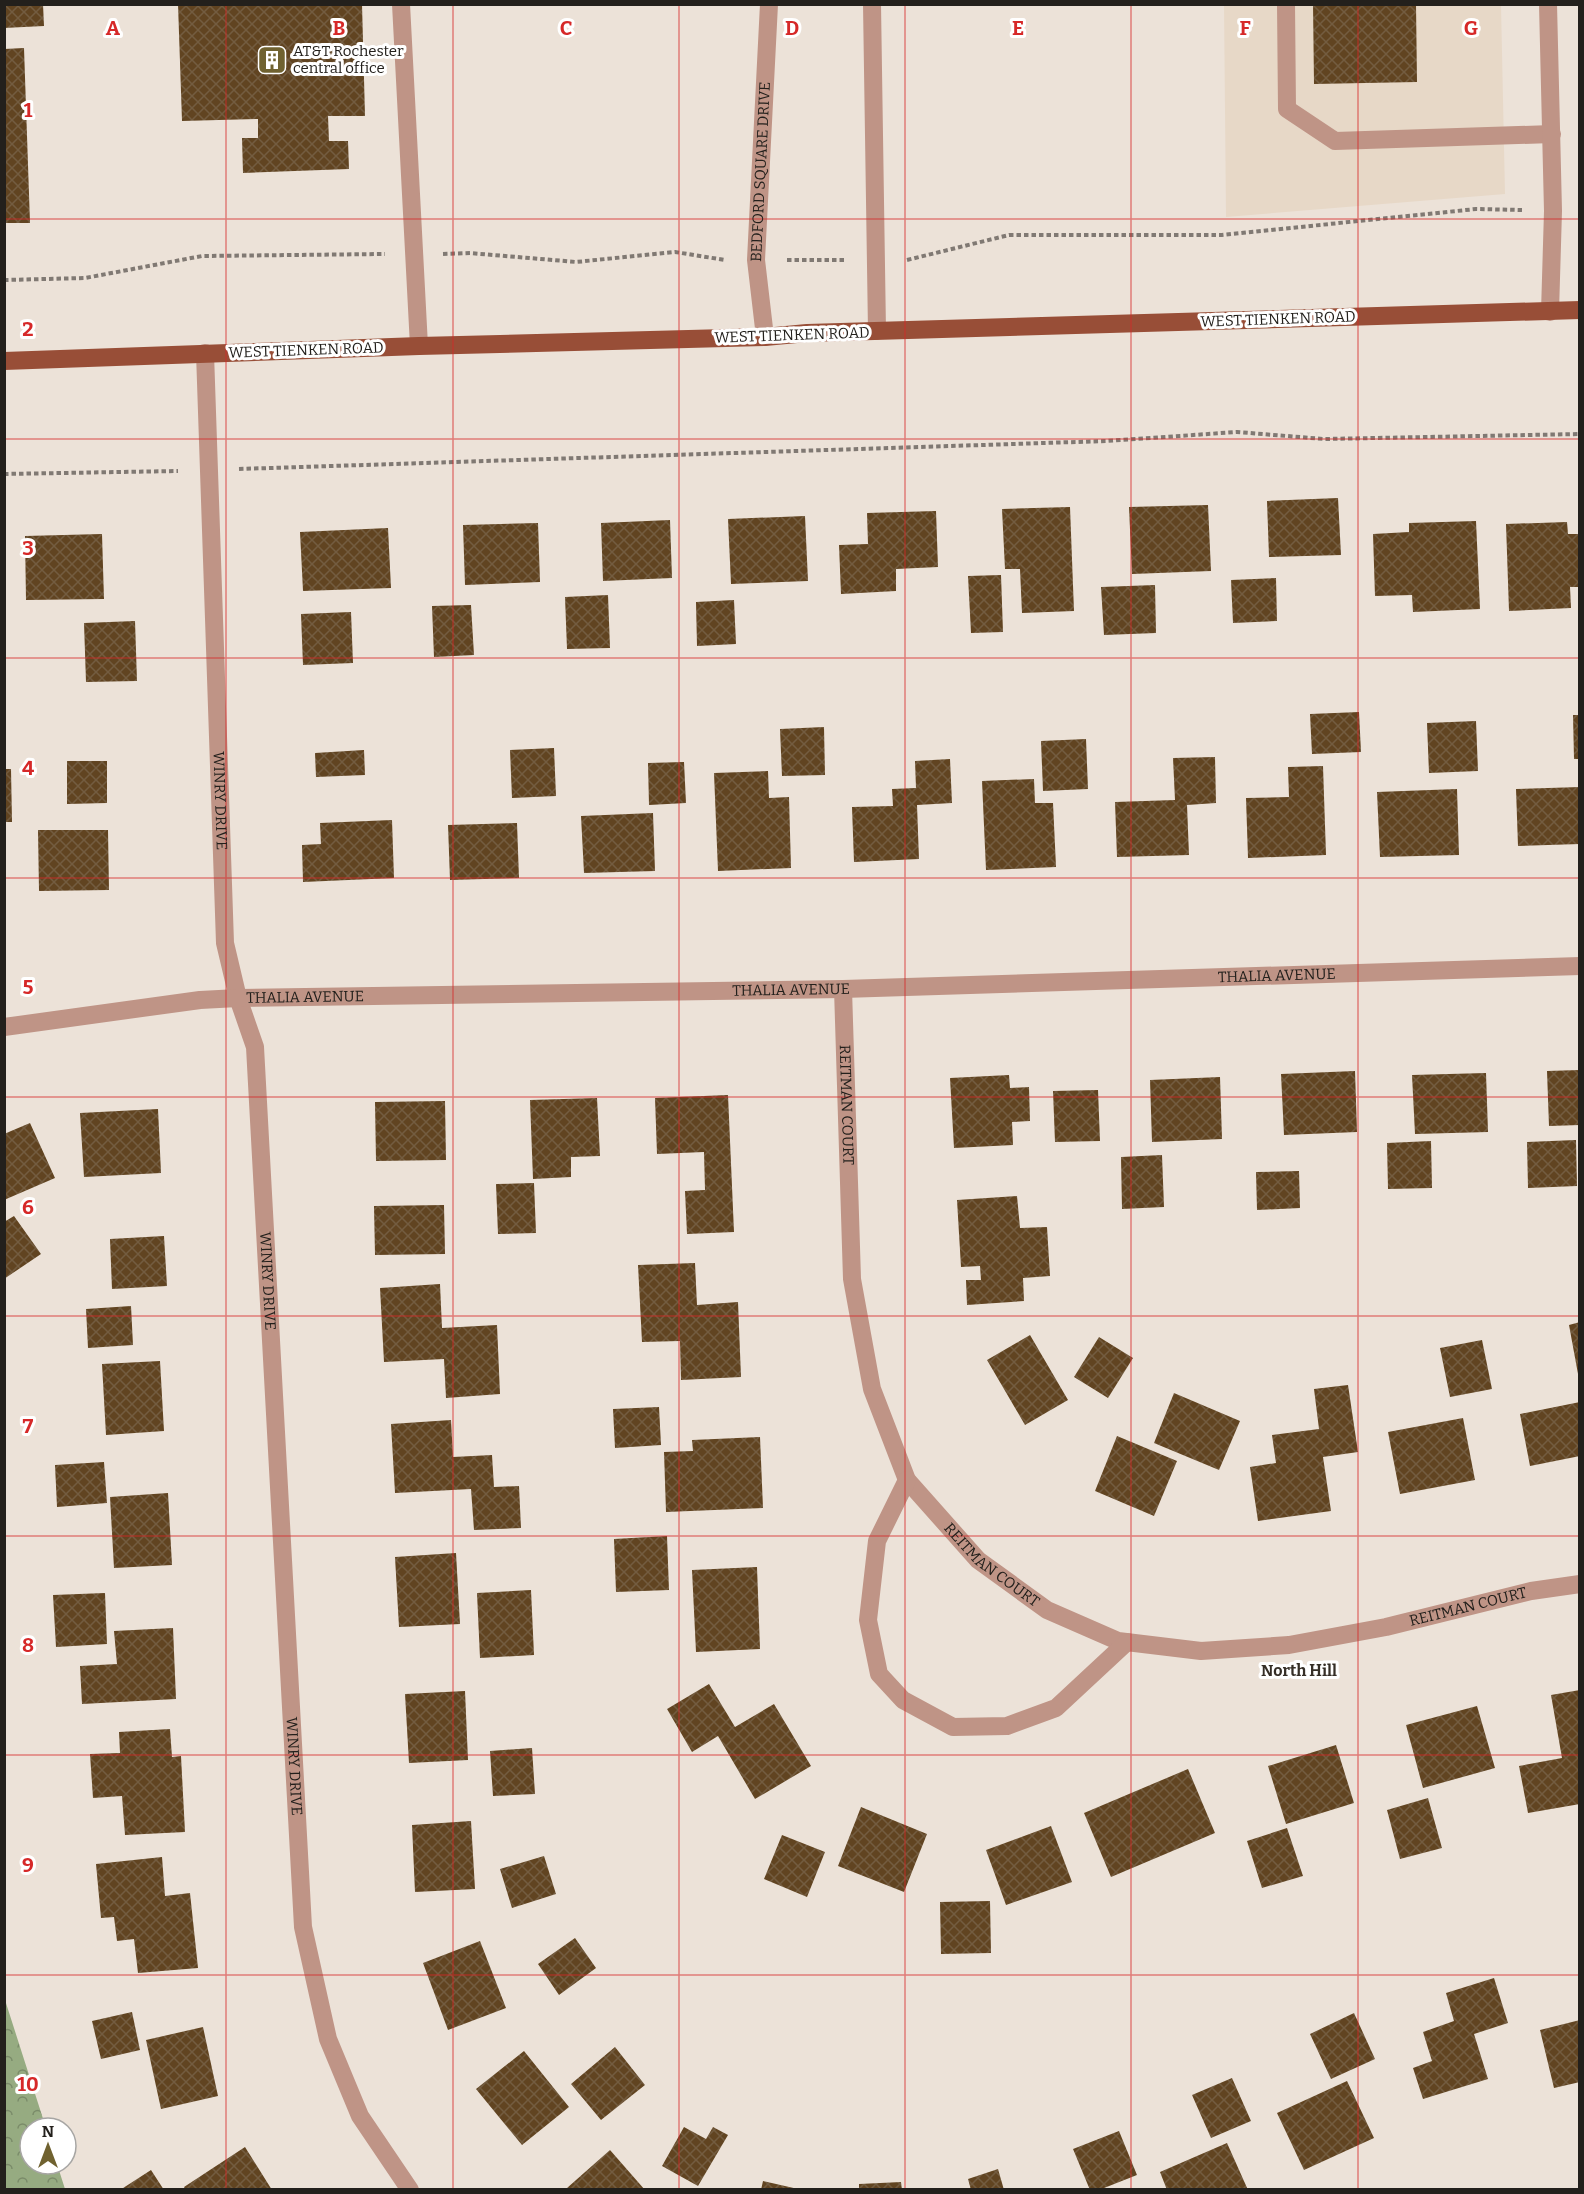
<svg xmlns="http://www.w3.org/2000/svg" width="1584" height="2194" viewBox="0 0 1584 2194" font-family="Bitter,serif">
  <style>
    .built { fill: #e7d8c7 }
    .forest { fill: url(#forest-crowns) }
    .building { fill: url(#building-cross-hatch) }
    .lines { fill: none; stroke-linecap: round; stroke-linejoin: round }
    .path { stroke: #807973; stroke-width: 4; stroke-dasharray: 4.5 3; stroke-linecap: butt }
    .minor { stroke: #bf9486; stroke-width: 18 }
    .major { stroke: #984e37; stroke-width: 18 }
    .grid { fill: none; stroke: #d62828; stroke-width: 1.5; stroke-opacity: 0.55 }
    .labels { text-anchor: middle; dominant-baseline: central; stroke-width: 6; stroke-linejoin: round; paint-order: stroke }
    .poi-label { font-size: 15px; fill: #23201c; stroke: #fff; text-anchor: start }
    .street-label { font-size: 15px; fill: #23201c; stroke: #fff }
    .neighbourhood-label { font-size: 16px; font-weight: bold; fill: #352e26; stroke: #fff }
    .grid-label { font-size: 20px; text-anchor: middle; font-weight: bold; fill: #d62828; stroke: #fff; stroke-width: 6; stroke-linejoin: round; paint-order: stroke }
  </style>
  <defs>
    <pattern id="forest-crowns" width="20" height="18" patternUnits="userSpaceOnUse" patternTransform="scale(1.5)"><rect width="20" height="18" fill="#96ab81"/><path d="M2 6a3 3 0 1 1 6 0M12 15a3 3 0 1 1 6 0" fill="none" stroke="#7a8b69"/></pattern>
    <pattern id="building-cross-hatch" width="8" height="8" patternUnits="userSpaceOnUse" patternTransform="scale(1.5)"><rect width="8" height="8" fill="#614421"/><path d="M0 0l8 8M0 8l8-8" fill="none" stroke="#735c40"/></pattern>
  </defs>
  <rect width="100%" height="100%" fill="#ece2d8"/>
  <path class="built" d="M1224,5H1501L1505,194L1226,217Z"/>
  <path class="forest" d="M5,2000L46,2128H30V2164H57L65,2189H5Z"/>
  <path class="building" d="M4,4H43L44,26L4,28Z
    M178,4H362L365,116H328L329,141H348L349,169L243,173L242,138H258V119L182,121Z
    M1313,4H1416L1417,82L1314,84Z
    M24,48L30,223H4V49Z
    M1338,498L1341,555L1269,557L1267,501Z
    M1208,505L1211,571L1132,574L1129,507Z
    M1070,507L1074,611L1022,613L1020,569H1005L1002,509Z
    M936,511L938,567L896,569V591L841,594L839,545L868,544L867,513Z
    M805,516L808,581L731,584L728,519Z
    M670,520L672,578L603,581L601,523Z
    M1476,521L1480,609L1413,612L1412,595L1375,596L1373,534L1409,532V523Z
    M1567,522L1568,534H1580V587H1570L1571,608L1509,611L1506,524Z
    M538,523L540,582L465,585L463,525Z
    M388,528L391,588L303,591L300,532Z
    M102,534L104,599L26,600L25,536Z
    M1001,575L1003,632L971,633L968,576Z
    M1276,578L1277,621L1233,623L1231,580Z
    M1155,585L1156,633L1104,635L1101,587Z
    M608,595L610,648L567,649L565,597Z
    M734,600L736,644L697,646L696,602Z
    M471,605L474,655L434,657L432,606Z
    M351,612L353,663L303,665L301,614Z
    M135,621L137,681L86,682L84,623Z
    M1359,712L1361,752L1312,754L1310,714Z
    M1573,715H1580V759H1574Z
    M1476,721L1478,771L1429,773L1427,723Z
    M824,727L825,775L782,776L780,729Z
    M1086,739L1088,789L1043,791L1041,741Z
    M554,748L556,796L512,798L510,750Z
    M364,750L365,775L316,777L315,753Z
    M1215,757L1216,803L1187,805L1189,855L1117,857L1115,802L1175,800L1173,758Z
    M950,759L952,803L917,805L919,859L854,862L852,807L893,806L892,789L916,788L915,761Z
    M67,761H107V803L67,804Z
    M684,762L686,803L649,805L648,763Z
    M1323,766L1326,855L1248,858L1246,798L1289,797L1288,767Z
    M4,769H11L12,822H4Z
    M768,771L769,798L789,797L791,868L718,871L714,773Z
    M1034,779L1035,803H1053L1056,867L986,870L982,781Z
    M1580,787V844L1518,846L1516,789Z
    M1457,789L1459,855L1380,857L1377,792Z
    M653,813L655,871L584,873L581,816Z
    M392,820L394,878L303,882L302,845L321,844L320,823Z
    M517,823L519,878L450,880L448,825Z
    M38,830H108L109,890L39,891Z
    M1580,1070V1125L1549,1126L1547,1071Z
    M1355,1071L1357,1132L1284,1135L1281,1074Z
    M1486,1073L1488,1132L1415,1134L1412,1075Z
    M1009,1075L1010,1088L1029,1087L1030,1121L1012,1122L1013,1145L954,1148L950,1078Z
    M1220,1077L1222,1139L1152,1142L1150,1080Z
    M1098,1090L1100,1141L1055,1142L1053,1091Z
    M728,1095L734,1232L687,1234L685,1191L705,1190L704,1152L657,1154L655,1098Z
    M597,1098L600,1156L571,1157V1177L533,1179L530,1100Z
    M445,1101L446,1160L376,1161L375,1102Z
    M158,1109L161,1173L84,1177L80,1113Z
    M30,1123L55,1178L4,1200V1134Z
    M1576,1140L1577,1186L1528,1188L1527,1142Z
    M1431,1141L1432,1188L1388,1189L1387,1143Z
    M1162,1155L1164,1207L1122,1209L1121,1157Z
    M1299,1171L1300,1208L1257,1210L1256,1172Z
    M534,1183L536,1233L498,1234L496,1184Z
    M1017,1196L1020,1228L1047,1227L1050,1276L1023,1278L1024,1301L967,1305L966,1280H981L980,1266L961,1267L957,1200Z
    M444,1205L445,1254L375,1255L374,1206Z
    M14,1216L41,1254L4,1279V1222Z
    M164,1236L167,1286L112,1289L110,1239Z
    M695,1263L697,1305L738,1302L741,1377L681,1380L680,1341L642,1342L638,1265Z
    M440,1284L442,1328L497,1325L500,1394L446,1398L444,1359L384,1362L380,1288Z
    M131,1306L133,1345L88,1348L86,1309Z
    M1580,1322V1374H1578L1569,1325Z
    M1030,1335L1068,1400L1025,1425L987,1360Z
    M1099,1337L1133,1358L1108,1398L1074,1377Z
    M1482,1340L1492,1389L1450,1397L1440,1348Z
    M160,1361L164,1431L106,1435L102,1364Z
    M1348,1385L1358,1452L1323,1457L1331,1511L1258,1521L1250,1467L1276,1463L1272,1435L1319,1429L1314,1389Z
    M1174,1393L1240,1421L1219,1470L1154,1443Z
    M1580,1402V1456L1530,1466L1520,1414Z
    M659,1407L661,1445L615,1448L613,1409Z
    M1463,1418L1475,1480L1400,1494L1388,1432Z
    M451,1420L453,1457L492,1455L494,1487L519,1486L521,1528L474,1530L471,1489L395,1493L391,1424Z
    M1117,1436L1177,1461L1154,1516L1095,1491Z
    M760,1437L763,1508L666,1512L664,1452L693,1451L692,1440Z
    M104,1462L107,1503L57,1507L55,1465Z
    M168,1493L172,1565L114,1568L110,1497Z
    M667,1536L669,1590L616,1592L614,1539Z
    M456,1553L460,1624L399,1627L395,1557Z
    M757,1567L760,1649L696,1652L692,1570Z
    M531,1590L534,1655L480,1658L477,1593Z
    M105,1593L107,1644L56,1647L53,1595Z
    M173,1628L176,1699L82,1704L80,1666L117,1664L114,1631Z
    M709,1684L735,1727L774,1704L811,1766L755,1799L718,1736L692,1752L667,1709Z
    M1580,1690V1804L1528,1813L1519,1766L1562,1758L1551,1695Z
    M465,1691L468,1760L409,1763L405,1694Z
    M1477,1706L1495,1768L1423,1788L1406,1725Z
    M170,1729L172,1757L181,1756L185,1832L125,1835L122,1796L93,1798L90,1754L120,1753L119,1732Z
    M1336,1745L1354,1803L1286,1824L1268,1766Z
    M532,1748L535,1794L493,1796L490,1751Z
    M1188,1769L1215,1833L1111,1877L1084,1813Z
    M1428,1798L1442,1848L1400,1859L1387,1810Z
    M861,1807L927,1834L904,1892L838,1866Z
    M471,1821L475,1889L415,1892L412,1825Z
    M1051,1826L1072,1882L1006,1905L986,1850Z
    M1287,1828L1303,1876L1262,1888L1247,1841Z
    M782,1835L825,1852L807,1897L764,1879Z
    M544,1856L556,1894L512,1908L500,1869Z
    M162,1857L165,1896L190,1893L198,1968L138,1973L134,1939L117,1941L114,1917L101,1918L96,1864Z
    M990,1901L991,1953L941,1954L940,1902Z
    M575,1938L596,1968L559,1995L538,1964Z
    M480,1941L506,2008L448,2030L423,1963Z
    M1494,1978L1508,2023L1474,2034L1488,2079L1423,2099L1413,2068L1432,2061L1423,2032L1454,2021L1446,1993Z
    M132,2012L140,2050L101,2059L92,2021Z
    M1354,2013L1375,2059L1331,2079L1310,2034Z
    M1580,2020V2082L1554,2088L1540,2030Z
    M203,2027L218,2096L161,2109L146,2040Z
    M615,2047L645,2085L601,2120L571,2084Z
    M524,2051L569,2107L522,2145L476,2089Z
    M1232,2078L1251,2121L1211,2138L1192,2095Z
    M1347,2081L1374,2138L1304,2170L1277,2113Z
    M684,2127L706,2139L713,2127L728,2135L698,2186L662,2166Z
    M1119,2131L1137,2175L1099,2190H1090L1073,2149Z
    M1227,2143L1248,2190H1167L1160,2172Z
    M245,2147L272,2190H185L184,2187Z
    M610,2150L645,2190H569L567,2188Z
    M998,2169L1004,2190H971L968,2179Z
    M151,2170L164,2190H120Z
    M763,2181L798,2189V2190H761Z
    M901,2182L902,2190H859V2184Z"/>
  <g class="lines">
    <path class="path" d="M443,254L470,253L576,262L675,252L725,260
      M787,260H845
      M907,260L1009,235H1222L1476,209L1522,210
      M4,280L85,278L202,256L385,254
      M239,469L1106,441L1237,432L1324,439L1580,434
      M4,474L178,471"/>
    <g class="minor">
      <path d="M401,4L419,346"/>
      <path d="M872,4L877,331"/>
      <path d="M1286,4L1287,109L1335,141L1552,134"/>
      <path d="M1548,4L1553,211L1550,312"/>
      <path id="s1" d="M765,337L756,260L769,4"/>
      <path id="s2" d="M205,353L225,943L238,998L255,1047L303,1927L328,2039L360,2116L410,2190"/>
      <path id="s3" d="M843,989L852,1279L872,1389L907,1480L978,1560L1047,1610L1118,1641L1201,1651L1289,1645L1386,1627L1531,1591L1580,1584"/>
      <path id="s4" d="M4,1027L200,1000L238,998L843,989L1580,966"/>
      <path d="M907,1480L877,1541L868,1620L879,1674L903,1700L953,1727L1007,1726L1056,1708L1127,1642"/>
    </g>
    <path class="major" d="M4,361L419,346L765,337L807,333L1580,310"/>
  </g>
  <path class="grid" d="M226,4V2190M453,4V2190M679,4V2190M905,4V2190M1131,4V2190M1358,4V2190M4,219H1580M4,439H1580M4,658H1580M4,878H1580M4,1097H1580M4,1316H1580M4,1536H1580M4,1755H1580M4,1975H1580"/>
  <defs>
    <g id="building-square" transform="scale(1.5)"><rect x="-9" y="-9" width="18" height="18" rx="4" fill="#706230" stroke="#fff"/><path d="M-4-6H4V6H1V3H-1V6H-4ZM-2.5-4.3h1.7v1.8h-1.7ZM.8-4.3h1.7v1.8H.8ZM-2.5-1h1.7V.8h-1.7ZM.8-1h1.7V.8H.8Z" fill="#fff"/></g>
  </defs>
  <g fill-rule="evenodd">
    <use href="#building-square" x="272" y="60"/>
  </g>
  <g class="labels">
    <g class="poi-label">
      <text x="293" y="51">AT&amp;T Rochester<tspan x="293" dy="17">central office</tspan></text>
    </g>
    <g class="street-label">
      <text stroke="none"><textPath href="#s1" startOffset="166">BEDFORD SQUARE DRIVE</textPath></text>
      <text transform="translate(1278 319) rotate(-2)">WEST TIENKEN ROAD</text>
      <text transform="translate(792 335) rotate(-2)">WEST TIENKEN ROAD</text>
      <text transform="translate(306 350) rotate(-2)">WEST TIENKEN ROAD</text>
      <text stroke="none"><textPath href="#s2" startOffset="448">WINRY DRIVE</textPath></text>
      <text stroke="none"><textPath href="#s4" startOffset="1275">THALIA AVENUE</textPath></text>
      <text stroke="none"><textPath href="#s4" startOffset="789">THALIA AVENUE</textPath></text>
      <text stroke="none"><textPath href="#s4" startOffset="303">THALIA AVENUE</textPath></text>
      <text stroke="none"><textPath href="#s3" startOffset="116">REITMAN COURT</textPath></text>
      <text stroke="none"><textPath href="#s2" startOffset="933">WINRY DRIVE</textPath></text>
      <text stroke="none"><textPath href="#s3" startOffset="620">REITMAN COURT</textPath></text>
      <text stroke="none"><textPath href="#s3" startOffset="1124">REITMAN COURT</textPath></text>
      <text stroke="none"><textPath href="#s2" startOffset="1419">WINRY DRIVE</textPath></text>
    </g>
    <g class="neighbourhood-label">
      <text x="1299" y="1670">North Hill</text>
    </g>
  </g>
  <g class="grid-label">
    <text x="113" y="35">A</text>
    <text x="339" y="35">B</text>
    <text x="566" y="35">C</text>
    <text x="792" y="35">D</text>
    <text x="1018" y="35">E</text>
    <text x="1245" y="35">F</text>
    <text x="1471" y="35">G</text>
    <text x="28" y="117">1</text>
    <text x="28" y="336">2</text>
    <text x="28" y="555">3</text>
    <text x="28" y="775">4</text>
    <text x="28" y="994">5</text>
    <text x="28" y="1214">6</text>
    <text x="28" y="1433">7</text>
    <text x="28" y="1652">8</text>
    <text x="28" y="1872">9</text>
    <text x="28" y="2091">10</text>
  </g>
  <rect width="1584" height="2194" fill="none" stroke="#23201c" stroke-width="12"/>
  <g transform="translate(48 2146)"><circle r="28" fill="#ffffff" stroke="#a7a6a4" stroke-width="1.5"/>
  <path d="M0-4.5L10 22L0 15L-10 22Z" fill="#706230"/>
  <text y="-9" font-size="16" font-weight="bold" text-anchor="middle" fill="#23201c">N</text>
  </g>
</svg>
